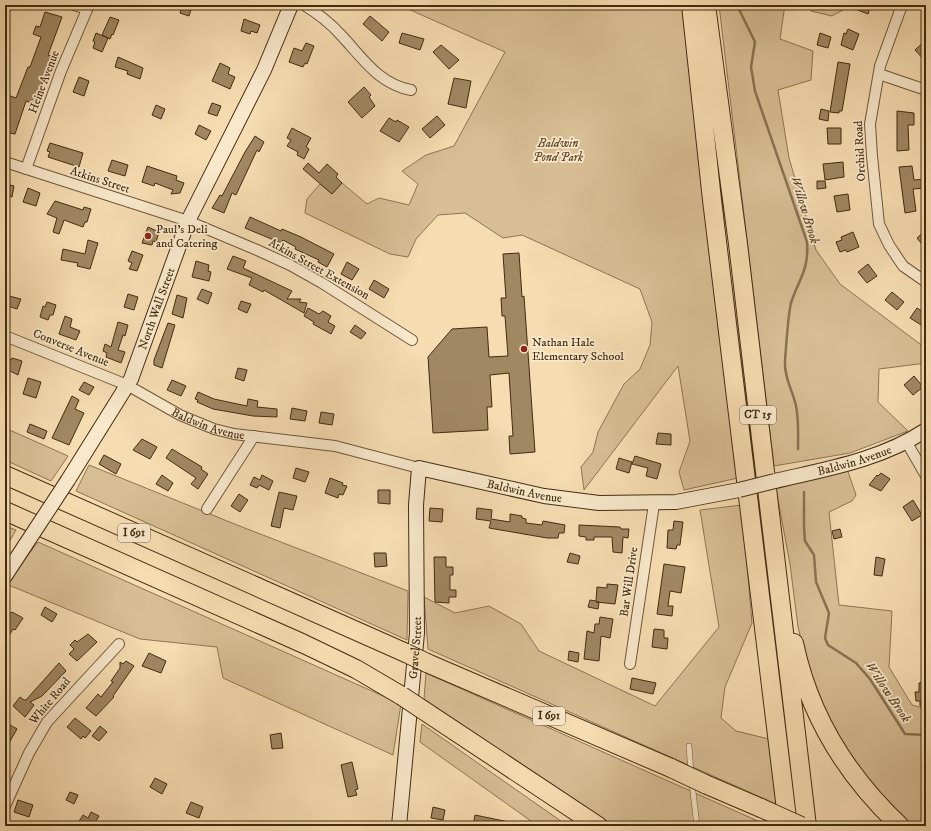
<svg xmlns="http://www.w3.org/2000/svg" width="931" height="831" viewBox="0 0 931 831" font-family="'IM FELL DW Pica',serif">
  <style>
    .green { fill: #d8be95; stroke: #8e7552 }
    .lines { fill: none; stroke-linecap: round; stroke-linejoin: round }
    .stream { stroke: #8a724f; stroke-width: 2.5 }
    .building { fill: #a08863; stroke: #432c0f }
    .lane-casing { stroke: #705838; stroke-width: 6 }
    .street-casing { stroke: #705838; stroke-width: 12 }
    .secondary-casing { stroke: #432c0f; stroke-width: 16 }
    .highway-casing { stroke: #432c0f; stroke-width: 20 }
    .lane { stroke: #f9e8cc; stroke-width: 5 }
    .street { stroke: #f9e8cc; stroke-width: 10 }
    .secondary { stroke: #f9e8cc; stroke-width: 14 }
    .highway { stroke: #f6dcb1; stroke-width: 18 }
    .secondary-bridge-casing { stroke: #432c0f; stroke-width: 16; stroke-linecap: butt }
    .highway-bridge-casing { stroke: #432c0f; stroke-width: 20; stroke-linecap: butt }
    .secondary-bridge { stroke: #f9e8cc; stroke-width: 14 }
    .highway-bridge { stroke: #f6dcb1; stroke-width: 18 }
    .poi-dot { fill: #8f2418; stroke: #f9e8cc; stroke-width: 1.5 }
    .labels { text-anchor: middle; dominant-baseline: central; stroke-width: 3.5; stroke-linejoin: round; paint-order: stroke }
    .shield { fill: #f9e8cc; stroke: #7a6448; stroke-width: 1 }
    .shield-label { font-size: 11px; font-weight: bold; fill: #432c0f }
    .street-label { font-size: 12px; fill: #432c0f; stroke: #f9e8cc }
    .park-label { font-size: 12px; font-style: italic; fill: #61492a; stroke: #f9e8cc }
    .poi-label { font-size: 12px; fill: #432c0f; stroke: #f9e8cc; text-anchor: start }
    .water-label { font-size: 13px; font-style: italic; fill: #60492a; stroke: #f9e8cc }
  </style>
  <rect width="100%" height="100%" fill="#f6dcb1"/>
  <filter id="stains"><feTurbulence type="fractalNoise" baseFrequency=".005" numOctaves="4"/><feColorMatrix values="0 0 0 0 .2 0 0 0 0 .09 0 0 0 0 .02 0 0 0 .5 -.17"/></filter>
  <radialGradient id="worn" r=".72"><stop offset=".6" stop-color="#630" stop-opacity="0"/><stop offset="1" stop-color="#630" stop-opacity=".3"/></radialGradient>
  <path class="green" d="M399,5H682L738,478L684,490L679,472L690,441L678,366L584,490L581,467L593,452L598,432L624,384L640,369L650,345L652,322L640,289L522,235L503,238L465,213L438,215L416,239L408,257L390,254L305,213L307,199L320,184L332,194L342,183L367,204L379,198L409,205L418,184L402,171L426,155L454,146L505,52Z
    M719,5H788L784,11L780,39L813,51L811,80L778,90L789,158L816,250L840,284L924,347L926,363L879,369L878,402L908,431L850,453L774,466Z
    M806,5H846L843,10L832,16L811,11Z
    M5,428L68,456L51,481L5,460Z
    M89,465L242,527L408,591L407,640L76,491Z
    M847,469L856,495L852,501L829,512L839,605L892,611L889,667L912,705L926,709V826H909L872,786L834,733L812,682L798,627L790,564L776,489Z
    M742,505L752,623L725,687L721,718L736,731L773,740L776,804L428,649L424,597L455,613L489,606L521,624L539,651L655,706L719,627L700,510Z
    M5,526L16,530L5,549Z
    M38,542L401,704L393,755L223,678L217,647L140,639L6,584Z
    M426,673L769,826H615L424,699Z
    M422,724L568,826H538L420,742Z"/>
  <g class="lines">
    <path class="stream" d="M737,5L755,42L751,67L755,91L807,242C809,271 799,278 791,303C788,316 786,347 785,361C784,378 793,391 796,406C799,420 798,435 798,449
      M804,492V527L805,541L814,555L816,582L829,613L825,638L828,645L856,663L870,679L905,734L926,735"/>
  </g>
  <path class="building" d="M182,5L192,6L189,16L180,13Z
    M845,5H871L868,14Z
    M45,12L62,17L48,55L52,56L46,74L34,104L26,101L15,134L5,132L9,113L5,112V94L16,98L28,67H30L41,37L33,34L36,26L40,27Z
    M370,16L389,32L382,41L363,24Z
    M110,17L119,20L113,35L112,34L110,39L102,35Z
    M244,19L260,25L257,33L251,31L250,34L241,31Z
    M848,29L859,34L853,50L841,45L844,33L846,34Z
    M96,33L108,38L102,52L93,48L95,42L93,41Z
    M402,33L424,39L420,50L399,43Z
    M820,33L831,37L828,48L817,45Z
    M926,40V62L915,50Z
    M306,43L314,46L307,64L305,63L303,67L289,62L294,48L302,51Z
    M441,45L459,60L449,69L433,52Z
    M118,57L143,68L140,79L127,74L128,71L115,67Z
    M838,62L850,64L842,111H839V113L830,112Z
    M220,63L230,68L228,74L235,77L230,89L212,81Z
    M79,77L89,81L84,96L73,92Z
    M454,78L471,81L466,108L448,104Z
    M364,87L371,95L369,97L375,106L362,118L348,102Z
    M212,103L221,106L217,116L208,113Z
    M156,105L165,109L161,119L152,115Z
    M821,109L829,111L828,121L819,119Z
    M897,111L914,113V125H908L909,150L897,151Z
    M437,116L445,125L430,138L422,129Z
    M389,118L396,122L397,120L409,127L399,142L380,131Z
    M199,125L211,131L206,140L195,134Z
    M292,128L311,138L306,147L309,149L304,159L297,155L298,152L287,146L291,140L287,138Z
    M827,128H841V144H828Z
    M255,136L264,142L259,152L257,150L236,195L232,193L224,213L212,208L220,195L222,196L245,152Z
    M50,143L83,153L79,167L48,157L50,152L47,151Z
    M112,160L128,165L125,176L108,171Z
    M843,162L844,177L825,180L823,164Z
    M308,163L319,173L327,164L338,174L336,177L342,183L332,194L303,169Z
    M147,166L177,176L176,180L184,183L180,193L171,194L173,190L155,183L154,186L142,182Z
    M912,166L914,180L926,179V188L913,189L916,211L905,213L899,167Z
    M817,181H825L826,188L817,189Z
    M5,184L14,186L12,197L5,195Z
    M28,188L40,193L36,206L23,202Z
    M848,194L850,210L837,212L834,196Z
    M55,201L83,210L84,207L91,209L87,222H85L83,227L64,220L59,234L53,232L57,218L47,214Z
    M250,217L281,231L282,229L301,237L334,254L327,267L318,262L319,260L295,249L296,247L283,240L281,243L245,228Z
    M148,227L159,232L156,242L153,241L152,245L142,243Z
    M926,230V249L917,238Z
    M853,232L859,247L847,252L846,250L840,252L836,242L842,240L841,237Z
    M88,240L98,243L90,269L77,266L78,263L61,260L63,249L85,254Z
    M132,251L143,255L137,271L129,269L132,263L128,261Z
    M519,253L522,297L524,296L535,452L510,454L509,436H513L509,373L490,375L492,407H487L488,430L433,433L428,357L452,329L487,327L489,357L508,356L505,316H502L501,298H506L503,254Z
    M233,256L246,261L243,268L292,291L287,299H301L299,302L307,303L304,313L264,290L263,292L249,285L252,278L227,269Z
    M196,261L209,265L208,271L211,272L209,281L192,277Z
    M347,262L359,269L352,280L341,274Z
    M868,264L877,276L867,283L858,272Z
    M374,280L389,289L384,298L369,289Z
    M202,289L212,293L208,304L197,299Z
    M892,292L904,302L897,310L885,300Z
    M128,294L138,297L134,310L124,307Z
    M5,295L21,299L17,309L5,305Z
    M177,295L187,298L183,318L172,314Z
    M241,301L251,304L247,313L238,309Z
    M47,302L56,305L53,315H50L48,320L40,317L43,306L45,307Z
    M308,308L319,314L323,311L331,316L328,322L335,326L331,334L313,324L314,322L304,316Z
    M917,308L926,314V328L910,318Z
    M65,316L72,319L70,327L80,331L76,340L59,334Z
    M118,322L128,325L125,336L123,335L118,350L125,352L121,363L106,357L107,353L103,351L105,344L111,347Z
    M168,323L175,325L162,368L154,365V360Z
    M355,325L366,333L361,339L350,332Z
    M12,358L22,361L18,375L6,369L10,360H11Z
    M238,368L247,370L244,381L235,378Z
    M914,376L923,387L913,395L904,385Z
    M28,378L41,382L36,398L23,394Z
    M172,380L186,386L181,396L167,390Z
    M84,382L94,387L89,395L79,390Z
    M198,392L214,399L247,406L248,399L258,401L257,407L277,409V417L253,416L213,409L197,402L198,400L195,399Z
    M72,396L79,400L75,409L84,413L69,445L52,438Z
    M292,408L307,411L305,421L290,419Z
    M321,412L334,414L332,425L319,423Z
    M30,424L47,431L44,439L27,432Z
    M658,433L671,434V445L656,444Z
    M142,439L157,447L150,459L133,450Z
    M172,449L202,467L201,469L208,474L198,489L191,484L196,478L166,458Z
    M104,455L121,464L116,474L99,464Z
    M635,456L661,464L657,479L646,476L648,468L632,464Z
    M619,458L632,462L629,473L616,469Z
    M296,468L309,472L305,482L293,478Z
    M881,473L890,479L881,491L869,485L877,475L878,476Z
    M162,475L173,483L168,491L156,484Z
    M262,475L273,481L269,490L259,485L257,488L250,485L254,477L260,480Z
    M330,478L343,483L342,485L347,486L343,495L339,494L338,498L325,493Z
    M378,490H390V504L378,503Z
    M279,492L297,496L293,510L284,508L280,528L271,526Z
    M239,494L248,500L240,512L231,506Z
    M913,500L922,515L912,521L903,507Z
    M430,508L443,509L442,522L429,521Z
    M477,508L492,510L491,519L510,522V514L522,516V518L526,519V523L542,525L543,521L565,525L564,533H559L558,538H547L489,528L491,521L476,519Z
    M674,521L683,522L680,545H677L676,549L667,548L668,530H673Z
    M579,525L620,527L621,529H629L628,538L623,537L622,553L613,552L612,537H594V540H586V537L579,536Z
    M840,529L842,537L834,539L832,531Z
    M374,553H386L387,566L375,567Z
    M570,553L580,556L578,564L567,562Z
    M434,557H446V567H453V575H450V590H456V597H449V603L435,602Z
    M876,557L885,559L882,576L874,575Z
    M664,564L685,567L681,593L670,591L668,606H673L672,616L657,614Z
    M607,584L618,585L615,604L596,602H599L598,609L588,607L590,600L596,601L597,587L607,588Z
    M45,607L57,614L52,622L41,615Z
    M12,612L23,618L15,630L13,629L5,642V618Z
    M600,617L613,619L610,638L601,636L599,661L584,659L587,631L594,633L595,624H599Z
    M654,629L664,630V638H668L667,649L652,647Z
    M88,634L97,642L77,661L69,654L74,649L70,645L75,640L77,642Z
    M569,651L579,653L578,662L568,660Z
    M149,653L166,661L161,673L142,666Z
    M126,661L134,666L113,696L114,697L96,716L86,708L98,694L101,697L113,682L111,681L120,668V662L123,664Z
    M59,663L66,671L42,696L30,702L34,705L25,717L13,706L20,697L24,700H26Z
    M632,678L656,683L653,694L630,689Z
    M926,682V706H920V701H916L915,692H919V683Z
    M75,718L91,731L85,738L83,736L81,739L67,727Z
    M5,722L17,729L5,750Z
    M100,726L107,732L99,741L92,736Z
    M281,733L283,748L272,749L270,735Z
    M352,762L358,789L355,790L357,795L348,797L341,765Z
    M155,778L167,784L162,794L150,787Z
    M70,792L78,795L74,804L66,800Z
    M18,800L33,805L29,817L14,812Z
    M191,802L203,807L199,818L186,813Z
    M433,807L445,810L443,820L431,818Z
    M91,812L99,816L93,826H83L78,823L83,815L88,818Z
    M475,815L509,822V826H473Z"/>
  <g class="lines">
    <g class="lane-casing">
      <path id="lane" d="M689,746L691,773
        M692,783L697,826"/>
    </g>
    <g class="street-casing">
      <g id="street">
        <path d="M74,5L87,9"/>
        <path d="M304,5C317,13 330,23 340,34C362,57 378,84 411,90"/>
        <path d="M902,5L880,66L870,124L872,156L879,224L889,245L903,266L926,282"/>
        <path d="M879,74L926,90"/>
        <path d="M5,162L188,221L257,250L290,265L322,283L412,340"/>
        <path d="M26,169L61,71L89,5"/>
        <path id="s1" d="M5,336L127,385L180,415L214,429L234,434L335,446L419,468"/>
        <path d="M906,441L926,476"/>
        <path d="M207,509L254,436"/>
        <path d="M630,664L654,504"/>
        <path d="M5,806L29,753L47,722L119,644"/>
      </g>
    </g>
    <g class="secondary-casing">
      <g id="secondary">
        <path id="s2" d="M68,480L131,379L188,221L264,70L291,5"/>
        <path id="s3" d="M775,481C826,469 881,460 926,430"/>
        <path d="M5,576L26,544"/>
        <path id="s4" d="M399,826L417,633L416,505L419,468L544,496L599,503L676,502L739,490"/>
      </g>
    </g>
    <g class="highway-casing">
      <path id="highway" d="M691,5L712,200L788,826
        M706,5L738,244L807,826
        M5,475L406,653
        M5,511L304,644L356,669L402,696
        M794,643C809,715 847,776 900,826
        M427,663L671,768
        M423,710L598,826
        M705,784L761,808"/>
    </g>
    <use href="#lane" class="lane"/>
    <use href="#street" class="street"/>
    <use href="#secondary" class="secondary"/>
    <use href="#highway" class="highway"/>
    <g class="secondary-bridge-casing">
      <path id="secondary-bridge" d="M739,490L775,481
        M26,544L68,480"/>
    </g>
    <g class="highway-bridge-casing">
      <path id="highway-bridge" d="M406,653L427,663
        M402,696L423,710
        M671,768L705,784
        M761,808L801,826"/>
    </g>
    <use href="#secondary-bridge" class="secondary-bridge"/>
    <use href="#highway-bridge" class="highway-bridge"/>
  </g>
  <g class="poi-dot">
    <circle cx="148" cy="236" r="4"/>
    <circle cx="524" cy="349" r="4"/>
  </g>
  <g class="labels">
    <g class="shield">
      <rect x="740" y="406" width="36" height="18" rx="3"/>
      <rect x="118" y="524" width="32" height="18" rx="3"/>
      <rect x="533" y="707" width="32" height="18" rx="3"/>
    </g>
    <g class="shield-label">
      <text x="758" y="415">CT 15</text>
      <text x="134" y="533">I 691</text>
      <text x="549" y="716">I 691</text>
    </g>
    <g class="street-label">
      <text transform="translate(44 82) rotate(-69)">Heine Avenue</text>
      <text transform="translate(860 151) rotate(-93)">Orchid Road</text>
      <text transform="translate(100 180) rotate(18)">Atkins Street</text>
      <text transform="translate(319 269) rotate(29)">Atkins Street Extension</text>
      <text stroke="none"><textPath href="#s2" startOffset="194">North Wall Street</textPath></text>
      <text transform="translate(71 348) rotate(22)">Converse Avenue</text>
      <text stroke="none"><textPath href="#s1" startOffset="222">Baldwin Avenue</textPath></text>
      <text stroke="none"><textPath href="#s3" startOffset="82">Baldwin Avenue</textPath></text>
      <text stroke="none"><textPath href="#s4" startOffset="467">Baldwin Avenue</textPath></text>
      <text transform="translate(629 582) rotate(-82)">Bar Will Drive</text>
      <text stroke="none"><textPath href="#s4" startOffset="179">Gravel Street</textPath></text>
      <text transform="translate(50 701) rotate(-50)">White Road</text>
    </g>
    <g class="park-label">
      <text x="558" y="143">Baldwin<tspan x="558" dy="14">Pond Park</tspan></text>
    </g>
    <g class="poi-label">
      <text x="156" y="229">Paul's Deli<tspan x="156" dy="14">and Catering</tspan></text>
      <text x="532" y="342">Nathan Hale<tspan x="532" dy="14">Elementary School</tspan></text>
    </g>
    <g class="water-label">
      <text transform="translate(805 210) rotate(73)">Willow Brook</text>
      <text transform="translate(888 692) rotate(56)">Willow Brook</text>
    </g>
  </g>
  <rect width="931" height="831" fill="none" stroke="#f6dcb1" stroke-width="20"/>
  <rect x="6" y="6" width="919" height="819" fill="none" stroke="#432c0f" stroke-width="2"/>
  <rect x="10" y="10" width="911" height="811" fill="none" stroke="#432c0f"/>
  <rect width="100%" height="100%" filter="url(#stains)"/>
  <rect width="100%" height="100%" fill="url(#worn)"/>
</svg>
